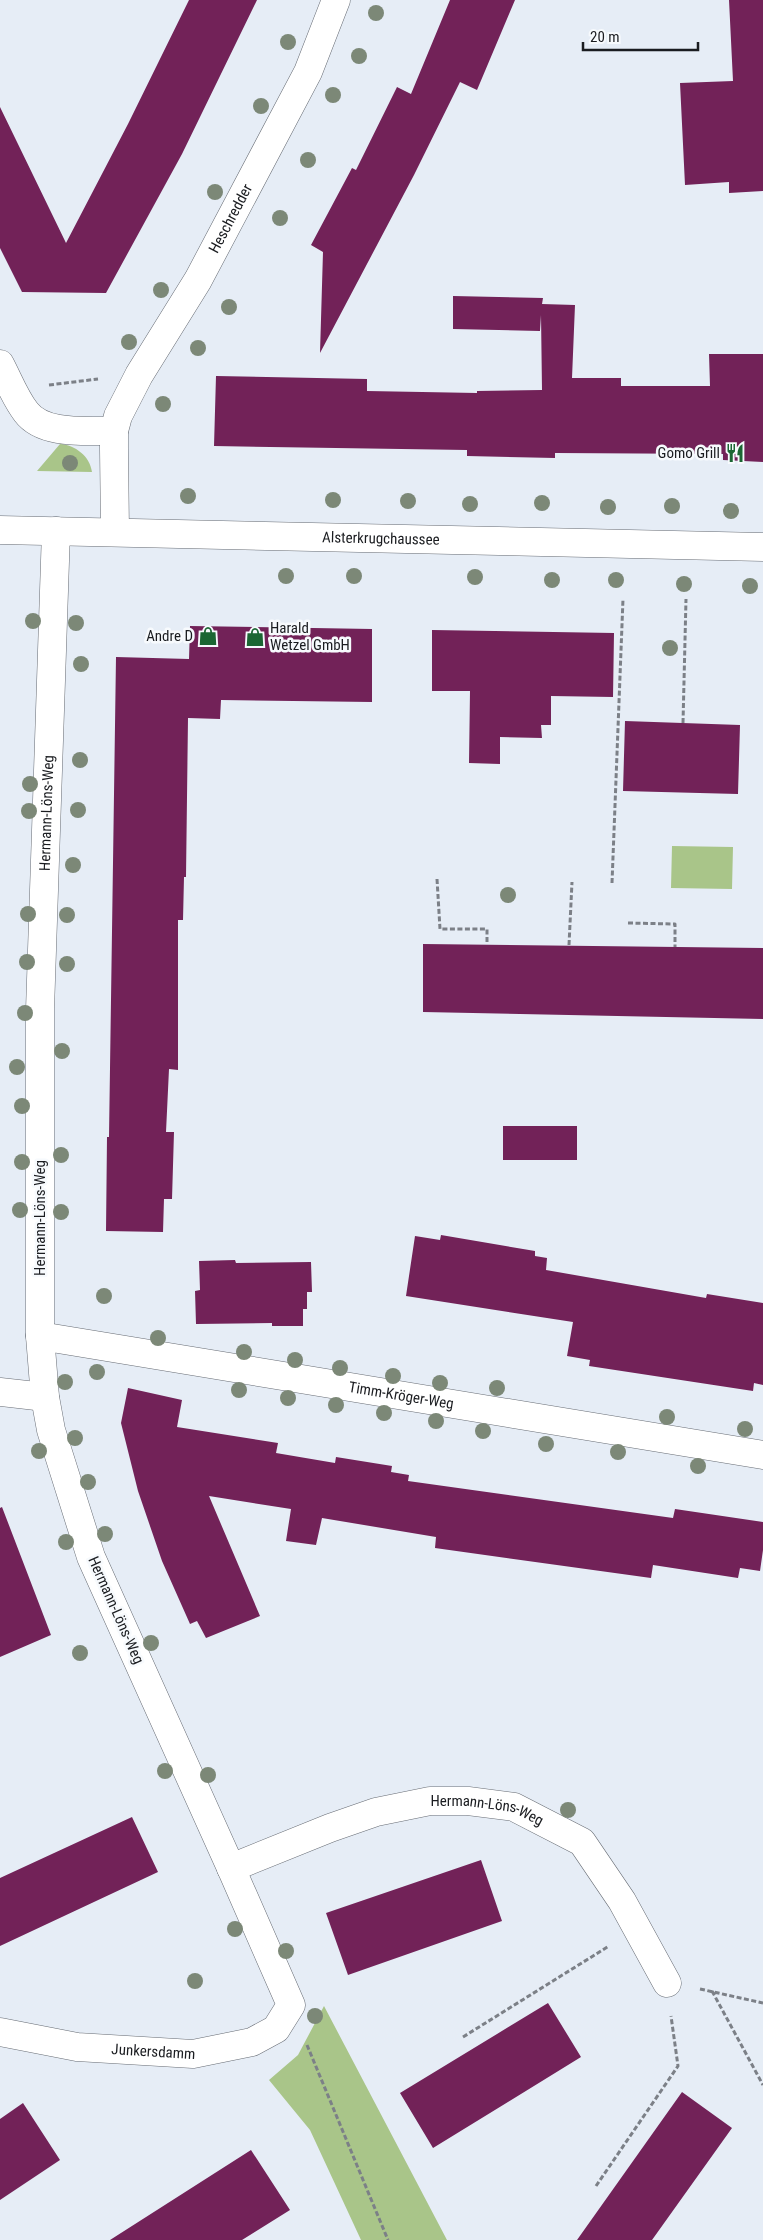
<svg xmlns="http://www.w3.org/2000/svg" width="763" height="2240" viewBox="0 0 763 2240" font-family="'Roboto Condensed',sans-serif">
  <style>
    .green { fill: #a9c589 }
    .building { fill: #722258 }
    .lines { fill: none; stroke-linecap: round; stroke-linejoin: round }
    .minor-casing { stroke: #676c74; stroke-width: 29 }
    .secondary-casing { stroke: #676c74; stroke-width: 29 }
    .path { stroke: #7c8087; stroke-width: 3; stroke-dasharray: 5 2.5; stroke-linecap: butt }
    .minor { stroke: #fff; stroke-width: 28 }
    .secondary { stroke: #fff; stroke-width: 28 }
    .tree { fill: #7c8877 }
    .labels { text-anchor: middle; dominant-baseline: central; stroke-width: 5; stroke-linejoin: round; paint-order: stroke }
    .street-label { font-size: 15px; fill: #1a1c20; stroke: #f7fafd }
    .poi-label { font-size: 15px; fill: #1a1c20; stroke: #f7fafd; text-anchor: end }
  </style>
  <rect width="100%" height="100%" fill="#e6edf6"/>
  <path class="green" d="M60,444C75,445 90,456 92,472L37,471Z
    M672,846L733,847L732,889L671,888Z
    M324,2006L447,2240H361L310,2130L269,2080L298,2055Z"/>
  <path class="building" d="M189,0H257L182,154L106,293L22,292L0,248V107L66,243L128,124Z
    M450,0H515L477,90L460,82L414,175L320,353L323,252L311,245L352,168L356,170L397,87L411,94Z
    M729,0H763V191L729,193V182L685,185L680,83L733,81Z
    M453,296L543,298L542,304L575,305L572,378H621V386H710L709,354H763V462L723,460V454L555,453V458L467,456V450L214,446L216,376L367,379V391L477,393V391L542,390L541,315L540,331L453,329Z
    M190,626L372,629V702L221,700L220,719L188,718L186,877H184L183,920H178V1070L169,1069L166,1132H174L172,1199H164L163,1232L106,1231L107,1137H109L116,657L189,659Z
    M432,630L614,633L613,697L551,696V725H541L542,738L500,737V764L469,763L470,691H432Z
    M625,721L740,725L738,794L623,791Z
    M423,944L763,948V1019L423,1012Z
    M503,1126H577V1160H503Z
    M441,1235L535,1251V1256L547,1258L546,1270L706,1298L707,1294L763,1303V1385L754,1383L753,1391L589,1366L590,1360L567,1356L573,1322L406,1296L415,1236L440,1240Z
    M235,1260L236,1263L311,1262L312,1292H307V1309H303V1326H272V1323L196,1324L195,1291L200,1290L199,1261Z
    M128,1388L182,1400L177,1427L278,1443L276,1453L335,1463L336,1457L392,1466L391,1472L409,1475L408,1481L673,1518L675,1509L763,1522V1550L760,1571L740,1568L738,1578L653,1565L651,1578L435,1548L436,1537L322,1518L316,1545L286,1541L291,1509L209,1496L260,1616L206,1638L197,1621L190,1624L162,1561L138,1491L121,1423Z
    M2,1507L51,1635L0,1657V1508Z
    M132,1817L158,1872L0,1946V1878Z
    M481,1860L502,1921L348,1975L326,1913Z
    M548,2003L581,2057L433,2148L400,2093Z
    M682,2092L732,2128L652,2240H577Z
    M23,2103L60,2160L0,2200V2119Z
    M251,2150L290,2210L242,2240H110Z"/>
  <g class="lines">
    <g class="minor-casing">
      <g id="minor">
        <path d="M0,364C8,379 15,398 26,412C44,436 88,430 114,431"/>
        <path id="s1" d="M115,532L114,449V431L118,416L139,375L198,280L308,72L336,0"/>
        <path id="s2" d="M40,1336L763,1455"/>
        <path d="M0,1392L45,1397"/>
        <path id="s3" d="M231,1868L330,1828L376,1812L430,1801H468L514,1807L582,1842L622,1901L667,1983"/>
        <path id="s4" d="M0,2032L77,2047L193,2054L252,2042L276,2029L291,2005L231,1868L91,1557L51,1430L45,1397L40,1336V1010L56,531"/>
      </g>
    </g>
    <g class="secondary-casing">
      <g id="secondary">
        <path id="s5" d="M0,530L763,547"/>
      </g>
    </g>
    <path class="path" d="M49,385L98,379
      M683,723L686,599
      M437,879L440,929H487V944
      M612,883L623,599
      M628,923L675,924V947
      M569,945L572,882
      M700,1989L763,2003
      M712,1991L763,2085
      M463,2037L609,1946
      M307,2045L388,2240
      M596,2186L678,2066L671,2016"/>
    <use href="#minor" class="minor"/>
    <use href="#secondary" class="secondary"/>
  </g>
  <g class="tree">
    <circle cx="376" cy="13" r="8"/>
    <circle cx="288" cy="42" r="8"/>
    <circle cx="359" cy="56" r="8"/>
    <circle cx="333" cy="95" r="8"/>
    <circle cx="261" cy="106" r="8"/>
    <circle cx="308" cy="160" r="8"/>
    <circle cx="215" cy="192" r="8"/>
    <circle cx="280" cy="218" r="8"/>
    <circle cx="161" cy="290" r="8"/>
    <circle cx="229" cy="307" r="8"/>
    <circle cx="129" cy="342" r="8"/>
    <circle cx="198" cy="348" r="8"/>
    <circle cx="163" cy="404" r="8"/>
    <circle cx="70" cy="463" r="8"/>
    <circle cx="188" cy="496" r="8"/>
    <circle cx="333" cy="500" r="8"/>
    <circle cx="408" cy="501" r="8"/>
    <circle cx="542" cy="503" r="8"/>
    <circle cx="470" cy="504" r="8"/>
    <circle cx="672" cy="506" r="8"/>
    <circle cx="608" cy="507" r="8"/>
    <circle cx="731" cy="511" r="8"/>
    <circle cx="286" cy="576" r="8"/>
    <circle cx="354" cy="576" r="8"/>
    <circle cx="475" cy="577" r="8"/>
    <circle cx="552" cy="580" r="8"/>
    <circle cx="616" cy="580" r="8"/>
    <circle cx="684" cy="584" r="8"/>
    <circle cx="750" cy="586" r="8"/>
    <circle cx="33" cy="621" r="8"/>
    <circle cx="76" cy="623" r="8"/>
    <circle cx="670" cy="648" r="8"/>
    <circle cx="81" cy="664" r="8"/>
    <circle cx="80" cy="760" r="8"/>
    <circle cx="30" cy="784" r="8"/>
    <circle cx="78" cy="810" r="8"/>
    <circle cx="29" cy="811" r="8"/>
    <circle cx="73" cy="865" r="8"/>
    <circle cx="508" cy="895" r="8"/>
    <circle cx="28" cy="914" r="8"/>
    <circle cx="67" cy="915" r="8"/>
    <circle cx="27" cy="962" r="8"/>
    <circle cx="67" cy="964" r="8"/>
    <circle cx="25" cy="1013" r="8"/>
    <circle cx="62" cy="1051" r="8"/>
    <circle cx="17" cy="1067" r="8"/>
    <circle cx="22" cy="1106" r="8"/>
    <circle cx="61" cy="1155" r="8"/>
    <circle cx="22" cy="1162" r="8"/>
    <circle cx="20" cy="1210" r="8"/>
    <circle cx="61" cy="1212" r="8"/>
    <circle cx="104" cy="1296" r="8"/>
    <circle cx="158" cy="1338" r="8"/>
    <circle cx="244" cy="1352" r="8"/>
    <circle cx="295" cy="1360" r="8"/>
    <circle cx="340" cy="1368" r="8"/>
    <circle cx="97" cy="1372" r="8"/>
    <circle cx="393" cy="1376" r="8"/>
    <circle cx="65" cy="1382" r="8"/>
    <circle cx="440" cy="1383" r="8"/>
    <circle cx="497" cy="1388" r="8"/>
    <circle cx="239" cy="1390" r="8"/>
    <circle cx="288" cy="1398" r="8"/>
    <circle cx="336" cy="1405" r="8"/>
    <circle cx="384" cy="1413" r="8"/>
    <circle cx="667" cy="1417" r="8"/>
    <circle cx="436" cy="1421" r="8"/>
    <circle cx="745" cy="1429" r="8"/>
    <circle cx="483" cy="1431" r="8"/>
    <circle cx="75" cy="1438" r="8"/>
    <circle cx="546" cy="1444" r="8"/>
    <circle cx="39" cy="1451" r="8"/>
    <circle cx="618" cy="1452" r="8"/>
    <circle cx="698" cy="1466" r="8"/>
    <circle cx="88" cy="1482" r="8"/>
    <circle cx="105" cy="1534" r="8"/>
    <circle cx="66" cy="1542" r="8"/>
    <circle cx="151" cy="1643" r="8"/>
    <circle cx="80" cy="1653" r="8"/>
    <circle cx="165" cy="1771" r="8"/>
    <circle cx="208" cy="1775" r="8"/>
    <circle cx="568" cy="1810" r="8"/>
    <circle cx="235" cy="1929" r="8"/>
    <circle cx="286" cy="1951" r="8"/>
    <circle cx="195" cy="1981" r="8"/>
    <circle cx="315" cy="2016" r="8"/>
  </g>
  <defs>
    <g id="restaurant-bare" transform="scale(1.5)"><path d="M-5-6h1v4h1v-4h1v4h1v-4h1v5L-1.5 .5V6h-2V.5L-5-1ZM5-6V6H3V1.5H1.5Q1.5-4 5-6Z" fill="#1b6633" stroke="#f7fafd" stroke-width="2.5" paint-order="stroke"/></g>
    <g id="shop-bare" transform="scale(1.5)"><path d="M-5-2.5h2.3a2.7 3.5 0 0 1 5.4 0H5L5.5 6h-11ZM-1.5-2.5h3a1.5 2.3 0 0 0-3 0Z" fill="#1b6633" stroke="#f7fafd" stroke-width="2.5" paint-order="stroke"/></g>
  </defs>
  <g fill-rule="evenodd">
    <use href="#restaurant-bare" x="735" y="453"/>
    <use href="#shop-bare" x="208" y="636"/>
    <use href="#shop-bare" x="255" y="637"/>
  </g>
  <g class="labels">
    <g class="street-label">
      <text stroke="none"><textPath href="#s1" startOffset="344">Heschredder</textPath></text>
      <text stroke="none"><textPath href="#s5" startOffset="381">Alsterkrugchaussee</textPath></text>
      <text stroke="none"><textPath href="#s4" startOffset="1552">Hermann-Löns-Weg</textPath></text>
      <text transform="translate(40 1218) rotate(-90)">Hermann-Löns-Weg</text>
      <text stroke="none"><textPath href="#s2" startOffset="366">Timm-Kröger-Weg</textPath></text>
      <text transform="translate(116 1610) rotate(66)">Hermann-Löns-Weg</text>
      <text stroke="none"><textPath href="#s3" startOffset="269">Hermann-Löns-Weg</textPath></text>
      <text stroke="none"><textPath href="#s4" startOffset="155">Junkersdamm</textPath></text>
    </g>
    <g class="poi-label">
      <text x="720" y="453">Gomo Grill</text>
      <text x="270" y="628" text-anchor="start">Harald<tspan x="270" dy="17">Wetzel GmbH</tspan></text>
      <text x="193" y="636">Andre D</text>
    </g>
  </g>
  <path d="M583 42v8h115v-8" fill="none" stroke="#1a1c20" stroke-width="2.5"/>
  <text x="590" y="42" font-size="15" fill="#1a1c20" stroke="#f7fafd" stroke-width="4" paint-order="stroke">20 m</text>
</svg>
